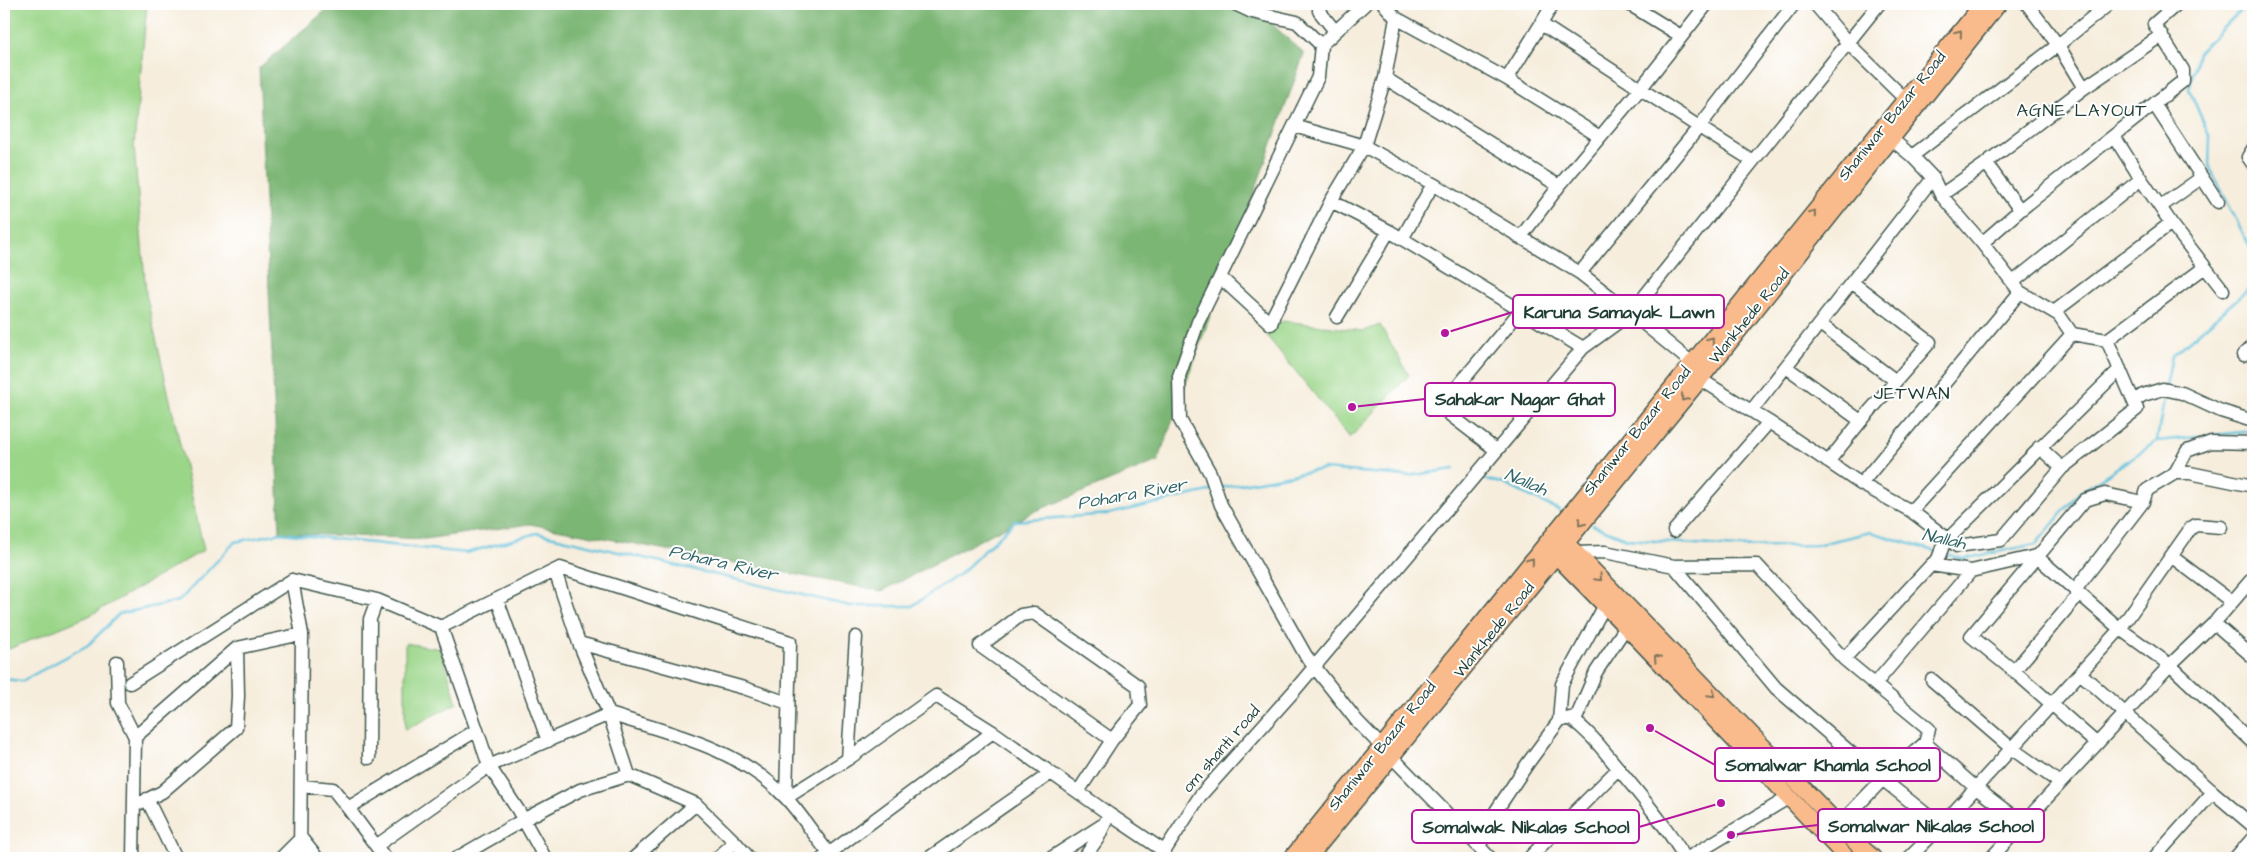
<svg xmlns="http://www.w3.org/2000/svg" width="2257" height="862" viewBox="0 0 2257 862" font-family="'Architects Daughter',sans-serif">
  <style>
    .green { fill: #9ad588; stroke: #5c895e }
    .forest { fill: #7bb674; stroke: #4d7a54 }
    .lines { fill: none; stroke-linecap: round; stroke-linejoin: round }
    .stream { stroke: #5fc1dd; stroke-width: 2.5 }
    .minor-casing { stroke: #3f574d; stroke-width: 15 }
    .major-casing { stroke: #3f574d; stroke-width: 19 }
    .minor { stroke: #fff; stroke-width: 12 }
    .major { stroke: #fabb8c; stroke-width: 16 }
    .oneway { stroke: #82765c }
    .labels { text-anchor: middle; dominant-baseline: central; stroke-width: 4; stroke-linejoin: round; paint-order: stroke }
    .street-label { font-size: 16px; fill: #1f3d34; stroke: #fff }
    .neighbourhood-label { font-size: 18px; letter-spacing: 1px; fill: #1f3d34; stroke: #fff }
    .water-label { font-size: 18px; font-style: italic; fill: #326567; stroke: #fff }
    .leader { fill: none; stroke: #b5179e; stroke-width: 2 }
    .callout-dot { fill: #b5179e; stroke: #fff; stroke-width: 2 }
    .callout { fill: #fff; stroke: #b5179e; stroke-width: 2 }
    .callout-label { font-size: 18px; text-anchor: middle; font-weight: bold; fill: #1f3d34 }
  </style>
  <rect width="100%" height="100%" fill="#fff"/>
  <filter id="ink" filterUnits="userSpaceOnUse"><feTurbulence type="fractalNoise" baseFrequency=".02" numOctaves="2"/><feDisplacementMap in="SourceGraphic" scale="10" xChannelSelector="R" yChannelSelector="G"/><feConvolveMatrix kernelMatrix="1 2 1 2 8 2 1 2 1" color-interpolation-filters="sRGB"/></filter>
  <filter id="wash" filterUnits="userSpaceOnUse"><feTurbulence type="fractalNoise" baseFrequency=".0096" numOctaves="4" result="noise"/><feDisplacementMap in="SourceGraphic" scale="20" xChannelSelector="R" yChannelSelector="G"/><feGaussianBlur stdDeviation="1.12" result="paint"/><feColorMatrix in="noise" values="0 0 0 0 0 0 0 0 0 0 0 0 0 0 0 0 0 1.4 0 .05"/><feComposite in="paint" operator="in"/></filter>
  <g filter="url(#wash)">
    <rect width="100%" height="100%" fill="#f6eddc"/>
    <path class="green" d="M4,4H147L134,146L146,294L204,550L89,616L4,651Z
      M1284,321L1363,331L1380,325L1409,375L1350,438L1262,330Z
      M405,643L441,649L457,703L405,730Z"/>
    <path class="forest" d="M333,4H1251L1304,54L1158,461L1036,511L882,591L530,524L425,539L280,533L259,68Z"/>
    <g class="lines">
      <path class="stream" d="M2247,4L2198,53L2189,89L2210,138L2209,166L2253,253
        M2166,386L2172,356L2253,285
        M2157,440L2165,394
        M1482,479L1502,483L1559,510
        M1220,488L1324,469L1408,476L1454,469
        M1593,525L1627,539L1737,547L1816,545L1871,532L1937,552
        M1945,554L1963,559L2036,544L2078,494L2157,441L2253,431
        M4,679L22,681L88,645L119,614L179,601L235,542L280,533L466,553L537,533L850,606H912L961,573L1015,521L1109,514L1213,490"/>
    </g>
  </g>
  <g filter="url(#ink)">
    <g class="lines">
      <g class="minor-casing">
        <path id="minor" d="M1235,4L1252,12L1297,22L1321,45L1318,77L1198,322L1179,376L1180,420L1210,473L1221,505L1306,656L1357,721L1490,858
          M1319,4V11L1335,31
          M1629,4L1681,36
          M1815,4L1848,43L1905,99
          M1396,18L1507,79L1541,24L1699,127L1753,161
          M1541,24L1553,4
          M2162,35L2084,88L1986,163L2020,210L2183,81V70L2154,24L2177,4
          M1321,45L1365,4
          M1385,78L1559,186
          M1507,79L1600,137
          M2084,88L2058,45L2109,4
          M2154,104L2218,202
          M1294,126L1364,146L1385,78L1396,18L1384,4
          M2114,136L2141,179
          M2253,149L2248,157L2253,164
          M1912,156L2058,45L2027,4
          M1933,178L1941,195L1987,163
          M1941,195L1982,243L2020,292L2059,315L2072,334L2107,340L2205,267L2223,290
          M1331,201L1389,231L1583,348
          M2160,207L2201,178
          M1520,238L1559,186L1641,88L1707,4
          M1402,239L1433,184
          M1982,243L2020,210
          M1580,273L1699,127L1794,4
          M1220,277L1271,324L1274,314L1331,201L1364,146L1433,184L1580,273L1631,313L1879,4
          M2013,282L2141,179L2171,223
          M2054,312L2171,223L2205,267
          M1337,317L1389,231
          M1820,324L1896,381
          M2243,355L2253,345
          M1786,367L1861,421
          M2134,401L2143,395L2163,389L2182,393L2221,411L2253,421
          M1752,410L1933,178L1912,156L1884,133
          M1769,422L1861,484L1911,511L1957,546L2001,540L2062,468L2137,409L2107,340
          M2039,447L2062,468
          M1496,450L1449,414L1445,409L1444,403L1521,310
          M1828,462L1861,421L1930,342L1853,283
          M2175,473H2190L2253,486
          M1861,484L2020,292
          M1911,511L2072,334
          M1674,531L1769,422L1700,379
          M1576,553L1605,552L1674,566L1776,688L1866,766L1941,826L1909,858
          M2171,556L2232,602
          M1931,565L1938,559L1944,543L2120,369
          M1674,566L1757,565L1844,659L1929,729L1925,743
          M555,571L579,643
          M2075,590L2143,502L2147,490L2175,473L2187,451L2211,442L2253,443
          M497,599L548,741
          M2214,623L2253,578
          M441,627L477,730
          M856,637L848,759L936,696L993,732L1109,814
          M1844,659L1931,565L1971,571
          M117,662L118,703L135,737
          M2014,671L2079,594
          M2080,673L2213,792
          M1932,680L2011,748L2060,783
          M130,683L292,580
          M1875,684L1971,571L2036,556L2120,629L2191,528L2196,525L2221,527
          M1559,721L1562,684L1605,605
          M1575,721L1596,672L1626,627
          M2097,744L2014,671L1971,636L2085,500L2105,494L2143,502
          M369,758L370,619L377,600
          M301,786L333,789L348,808
          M1078,792L1112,740L980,646L1021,615L1034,613L1138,686L1140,705L1112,740
          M147,799L176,858
          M134,806L162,792L236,728L238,696L237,648
          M1941,826L2120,629L2170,665L2214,623L2253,657
          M1833,831L1883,779L1925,743L1976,788L2023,824
          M735,842L696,804L629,775L609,714L579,643L744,688L788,703
          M376,846L489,766L609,714C672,734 739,748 786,798C803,816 816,839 833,858
          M1479,847L1496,811L1528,763L1559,721L1570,718C1590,732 1603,750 1618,768C1642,798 1666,825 1685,858
          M1531,856L1618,769
          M133,858L135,737L237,648L302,634
          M281,858L301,838L317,858
          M300,858L302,634L292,580L377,600L441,627L560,568L790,642L786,798L848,759
          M385,858L348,808L477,730L489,766L518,810L545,858
          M457,858L523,820L580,790L629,775
          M634,858L696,804
          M717,858L735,842L749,858
          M823,858L993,732
          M929,858L1051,773
          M1051,858L1104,824
          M1084,858L1098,838L1109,814L1164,851
          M1160,858L1200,796L1294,691L1583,348L1631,313L1692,363
          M1688,858L1788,798
          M1991,858L2170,665L2253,743
          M2154,858L2213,792L2253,826
          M2235,858L2253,838"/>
      </g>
      <g class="major-casing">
        <path id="major" d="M1558,537L1576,553L1853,840L1873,858
          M1549,548L1641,642L1847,858
          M1292,858L1983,4
          M1308,858L1700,379L1998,4"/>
      </g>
      <use href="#minor" class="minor"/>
      <use href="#major" class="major"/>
    </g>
    <defs><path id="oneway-chevron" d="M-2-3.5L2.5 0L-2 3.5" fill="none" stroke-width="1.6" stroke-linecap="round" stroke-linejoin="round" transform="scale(1.25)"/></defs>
    <g class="oneway">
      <use href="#oneway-chevron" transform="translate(1959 33) rotate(-51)"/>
      <use href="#oneway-chevron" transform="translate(1813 213) rotate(-51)"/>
      <use href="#oneway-chevron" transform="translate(1711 340) rotate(-51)"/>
      <use href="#oneway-chevron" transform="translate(1684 398) rotate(129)"/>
      <use href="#oneway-chevron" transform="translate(1581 523) rotate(129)"/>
      <use href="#oneway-chevron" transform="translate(1531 561) rotate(-51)"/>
      <use href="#oneway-chevron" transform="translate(1599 578) rotate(46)"/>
      <use href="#oneway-chevron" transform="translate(1657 658) rotate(-133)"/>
      <use href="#oneway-chevron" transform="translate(1712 694) rotate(46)"/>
    </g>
  </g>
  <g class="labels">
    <g class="street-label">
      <text transform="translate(1892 116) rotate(-51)">Shaniwar Bazar Road</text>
      <text transform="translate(1749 316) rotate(-51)">Wankhede Road</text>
      <text transform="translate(1637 431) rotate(-51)">Shaniwar Bazar Road</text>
      <text transform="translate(1494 630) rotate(-51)">Wankhede Road</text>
      <text transform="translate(1382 746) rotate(-51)">Shaniwar Bazar Road</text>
      <text transform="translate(1221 749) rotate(-49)">om shanti road</text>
    </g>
    <g class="neighbourhood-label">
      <text x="2082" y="110">AGNE LAYOUT</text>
      <text x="1912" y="393">JETWAN</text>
    </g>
    <g class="water-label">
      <text transform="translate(1526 482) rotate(23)">Nallah</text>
      <text transform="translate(1132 494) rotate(-10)">Pohara River</text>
      <text transform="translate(1944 539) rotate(13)">Nallah</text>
      <text transform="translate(723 563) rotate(13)">Pohara River</text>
    </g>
  </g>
  <path class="leader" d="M1445 333L1513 312M1352 407L1425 399M1650 728L1715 765M1731 835L1818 825M1721 803L1639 827"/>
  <g class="callout-dot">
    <circle cx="1445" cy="333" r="5"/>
    <circle cx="1352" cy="407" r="5"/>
    <circle cx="1650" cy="728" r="5"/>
    <circle cx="1731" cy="835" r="5"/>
    <circle cx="1721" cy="803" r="5"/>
  </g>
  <g class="callout">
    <rect x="1513" y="295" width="211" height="33" rx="5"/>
    <rect x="1425" y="383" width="190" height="33" rx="5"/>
    <rect x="1715" y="748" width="225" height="33" rx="5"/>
    <rect x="1818" y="809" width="226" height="33" rx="5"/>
    <rect x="1412" y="810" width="227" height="33" rx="5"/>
  </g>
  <g class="callout-label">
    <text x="1619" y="318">Karuna Samayak Lawn</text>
    <text x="1520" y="405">Sahakar Nagar Ghat</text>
    <text x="1828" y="771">Somalwar Khamla School</text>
    <text x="1931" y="832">Somalwar Nikalas School</text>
    <text x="1526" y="833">Somalwak Nikalas School</text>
  </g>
  <rect width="2257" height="862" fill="none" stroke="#fff" stroke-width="20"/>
</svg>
